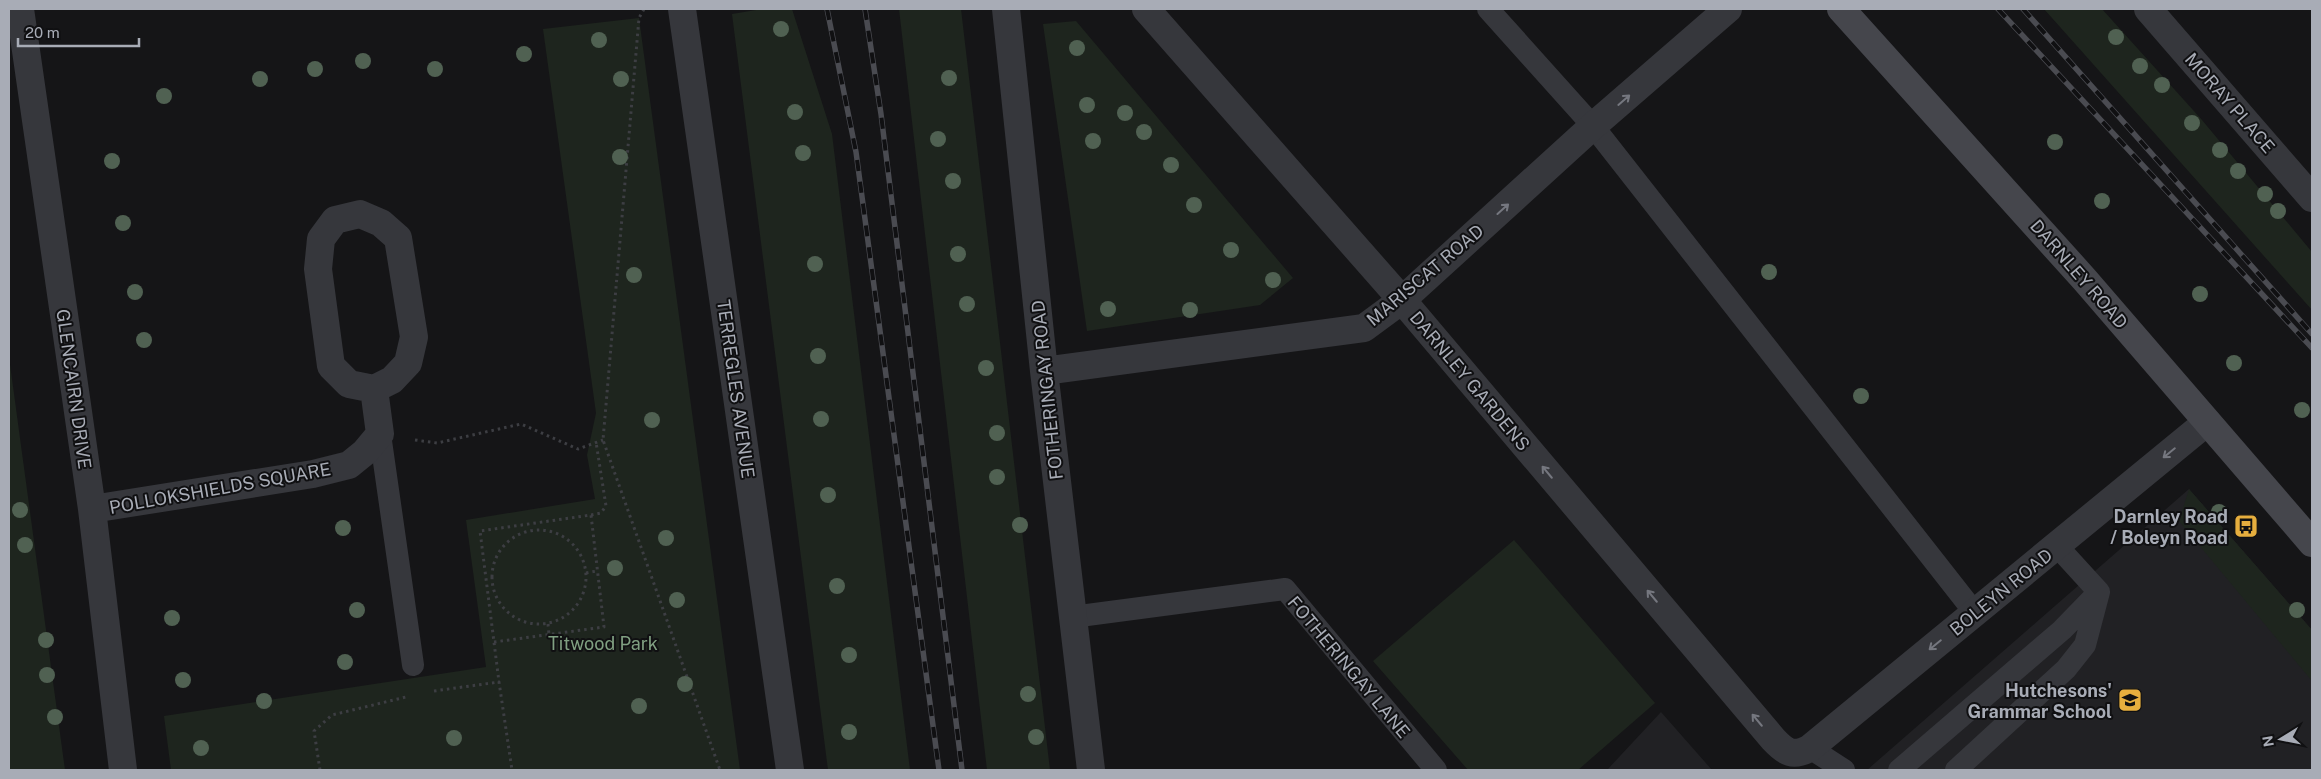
<svg xmlns="http://www.w3.org/2000/svg" width="2321" height="779" viewBox="0 0 2321 779" font-family="'Public Sans',sans-serif">
  <style>
    .built { fill: #212124 }
    .green { fill: #1e251e }
    .lines { fill: none; stroke-linecap: round; stroke-linejoin: round }
    .path { stroke: #3d3e43; stroke-width: 3; stroke-dasharray: 2.5 4; stroke-linecap: butt }
    .service { stroke: #36373c; stroke-width: 22 }
    .minor { stroke: #36373c; stroke-width: 28 }
    .secondary { stroke: #45464c; stroke-width: 28 }
    .rail-casing { stroke: #4a4b51; stroke-width: 5.5 }
    .rail { stroke: #101012; stroke-width: 4; stroke-dasharray: 11; stroke-linecap: butt }
    .tree { fill: #506152 }
    .oneway { stroke: #75777f }
    .labels { text-anchor: middle; dominant-baseline: central; stroke-width: 4; stroke-linejoin: round; paint-order: stroke }
    .street-label { font-size: 18px; fill: #a8acb6; stroke: #101012 }
    .poi-label { font-size: 18px; font-weight: bold; fill: #a8acb6; stroke: #101012; text-anchor: end }
    .park-label { font-size: 18px; fill: #80a082; stroke: #101012 }
  </style>
  <rect width="100%" height="100%" fill="#151517"/>
  <path class="built" d="M2189,489L2312,630V770H1867Z
    M1661,712L1712,770H1607Z"/>
  <path class="green" d="M762,9H792L832,134L910,770H828L732,14Z
    M899,9H961L1050,770H987Z
    M2044,9H2102L2202,120L2312,252V310Z
    M639,18L740,770H171L164,716L486,667L466,520L595,499L587,455L596,413L543,29Z
    M1076,21L1293,278L1260,305L1087,331L1043,24Z
    M9,357L65,770H9Z
    M2189,489L2312,630V681L2179,521Z
    M1514,540L1655,703L1578,770H1468L1373,661Z"/>
  <g class="lines">
    <path class="path" d="M644,9L639,18L603,440L720,770
      M415,440L437,443L521,424L578,449L603,440
      M591,515L601,513L606,506L596,442
      M492 577a47 47 0 1 1 94 0a47 47 0 1 1-94 0Z
      M586,573L597,571
      M548,624L549,635
      M494,642L604,627L591,515L480,531L499,682
      M434,691L499,682L512,770
      M320,770L314,731L332,715L406,697"/>
    <path class="service" d="M1488,9L1593,126L1975,613
      M380,434L413,665
      M1072,617L1285,589L1436,770
      M1810,748L1844,770
      M1899,770L2062,630L2098,593
      M1956,770L2066,669L2085,645L2099,592L2057,546"/>
    <path class="minor" d="M20,9L92,509L123,770
      M682,9L790,770
      M1006,9L1044,371L1091,770
      M1146,9L1402,300L1773,739C1786,753 1793,757 1810,748L2207,422
      M2148,9L2312,198
      M360,214L381,223L398,238L414,337L408,363L392,380L374,389L349,384L331,366L318,269L321,239L335,220Z
      M1044,371L1364,328L1402,300L1593,126L1728,9
      M92,509L313,474L349,465L365,452L380,434L374,389"/>
    <path class="secondary" d="M1841,9L2085,280L2312,543"/>
    <g class="rail-casing">
      <path id="rail" d="M827,9L856,152L939,770
        M865,9L881,114L962,770
        M1998,9L2312,348
        M2023,9L2312,334"/>
    </g>
    <use href="#rail" class="rail"/>
  </g>
  <g class="tree">
    <circle cx="781" cy="29" r="8"/>
    <circle cx="2116" cy="37" r="8"/>
    <circle cx="599" cy="40" r="8"/>
    <circle cx="1077" cy="48" r="8"/>
    <circle cx="524" cy="54" r="8"/>
    <circle cx="363" cy="61" r="8"/>
    <circle cx="2140" cy="66" r="8"/>
    <circle cx="315" cy="69" r="8"/>
    <circle cx="435" cy="69" r="8"/>
    <circle cx="949" cy="78" r="8"/>
    <circle cx="260" cy="79" r="8"/>
    <circle cx="621" cy="79" r="8"/>
    <circle cx="2162" cy="85" r="8"/>
    <circle cx="164" cy="96" r="8"/>
    <circle cx="1087" cy="105" r="8"/>
    <circle cx="795" cy="112" r="8"/>
    <circle cx="1125" cy="113" r="8"/>
    <circle cx="2192" cy="123" r="8"/>
    <circle cx="1144" cy="132" r="8"/>
    <circle cx="938" cy="139" r="8"/>
    <circle cx="1093" cy="141" r="8"/>
    <circle cx="2055" cy="142" r="8"/>
    <circle cx="2220" cy="150" r="8"/>
    <circle cx="803" cy="153" r="8"/>
    <circle cx="620" cy="157" r="8"/>
    <circle cx="112" cy="161" r="8"/>
    <circle cx="1171" cy="165" r="8"/>
    <circle cx="2238" cy="171" r="8"/>
    <circle cx="953" cy="181" r="8"/>
    <circle cx="2265" cy="194" r="8"/>
    <circle cx="2102" cy="201" r="8"/>
    <circle cx="1194" cy="205" r="8"/>
    <circle cx="2278" cy="211" r="8"/>
    <circle cx="123" cy="223" r="8"/>
    <circle cx="1231" cy="250" r="8"/>
    <circle cx="958" cy="254" r="8"/>
    <circle cx="815" cy="264" r="8"/>
    <circle cx="1769" cy="272" r="8"/>
    <circle cx="634" cy="275" r="8"/>
    <circle cx="1273" cy="280" r="8"/>
    <circle cx="135" cy="292" r="8"/>
    <circle cx="2200" cy="294" r="8"/>
    <circle cx="967" cy="304" r="8"/>
    <circle cx="1108" cy="309" r="8"/>
    <circle cx="1190" cy="310" r="8"/>
    <circle cx="144" cy="340" r="8"/>
    <circle cx="818" cy="356" r="8"/>
    <circle cx="2234" cy="363" r="8"/>
    <circle cx="986" cy="368" r="8"/>
    <circle cx="1861" cy="396" r="8"/>
    <circle cx="2302" cy="410" r="8"/>
    <circle cx="821" cy="419" r="8"/>
    <circle cx="652" cy="420" r="8"/>
    <circle cx="997" cy="433" r="8"/>
    <circle cx="997" cy="477" r="8"/>
    <circle cx="828" cy="495" r="8"/>
    <circle cx="20" cy="510" r="8"/>
    <circle cx="2219" cy="512" r="8"/>
    <circle cx="1020" cy="525" r="8"/>
    <circle cx="343" cy="528" r="8"/>
    <circle cx="666" cy="538" r="8"/>
    <circle cx="25" cy="545" r="8"/>
    <circle cx="615" cy="568" r="8"/>
    <circle cx="837" cy="586" r="8"/>
    <circle cx="677" cy="600" r="8"/>
    <circle cx="357" cy="610" r="8"/>
    <circle cx="2297" cy="610" r="8"/>
    <circle cx="172" cy="618" r="8"/>
    <circle cx="46" cy="640" r="8"/>
    <circle cx="849" cy="655" r="8"/>
    <circle cx="345" cy="662" r="8"/>
    <circle cx="47" cy="675" r="8"/>
    <circle cx="183" cy="680" r="8"/>
    <circle cx="685" cy="684" r="8"/>
    <circle cx="1028" cy="694" r="8"/>
    <circle cx="264" cy="701" r="8"/>
    <circle cx="639" cy="706" r="8"/>
    <circle cx="55" cy="717" r="8"/>
    <circle cx="849" cy="732" r="8"/>
    <circle cx="1036" cy="737" r="8"/>
    <circle cx="454" cy="738" r="8"/>
    <circle cx="201" cy="748" r="8"/>
  </g>
  <defs><path id="oneway-shaft" d="M-6 0H5M1.5-3L5.5 0L1.5 3" fill="none" stroke-width="1.6" stroke-linecap="round" stroke-linejoin="round" transform="scale(1.25)"/></defs>
  <g class="oneway">
    <use href="#oneway-shaft" transform="translate(1624 100) rotate(-41)"/>
    <use href="#oneway-shaft" transform="translate(1503 209) rotate(-42)"/>
    <use href="#oneway-shaft" transform="translate(2169 453) rotate(141)"/>
    <use href="#oneway-shaft" transform="translate(1547 472) rotate(-130)"/>
    <use href="#oneway-shaft" transform="translate(1652 596) rotate(-130)"/>
    <use href="#oneway-shaft" transform="translate(1935 645) rotate(141)"/>
    <use href="#oneway-shaft" transform="translate(1757 720) rotate(-130)"/>
  </g>
  <defs>
    <g id="bus-square" transform="scale(1.25)"><rect x="-9" y="-9" width="18" height="18" rx="4" fill="#e6ae3e" stroke="#101012"/><path d="M-5-6H5V4H4V6H2V4H-2V6H-4V4H-5ZM-3.5-4V0h7V-4ZM-3.5 1.2v1.5H-2V1.2ZM2 1.2v1.5H3.5V1.2Z" fill="#111"/></g>
    <g id="school-square" transform="scale(1.25)"><rect x="-9" y="-9" width="18" height="18" rx="4" fill="#e6ae3e" stroke="#101012"/><path d="M0-5L7-2L0 1L-7-2ZM-4 1L0 2.5L4 1V4Q0 6-4 4Z" fill="#111"/></g>
  </defs>
  <g fill-rule="evenodd">
    <use href="#bus-square" x="2246" y="526"/>
    <use href="#school-square" x="2130" y="700"/>
  </g>
  <g class="labels">
    <g class="street-label">
      <text transform="translate(2230 103) rotate(49)">MORAY PLACE</text>
      <text transform="translate(2079 274) rotate(49)">DARNLEY ROAD</text>
      <text transform="translate(1425 275) rotate(-40)">MARISCAT ROAD</text>
      <text transform="translate(1470 381) rotate(50)">DARNLEY GARDENS</text>
      <text transform="translate(74 389) rotate(82)">GLENCAIRN DRIVE</text>
      <text transform="translate(736 389) rotate(82)">TERREGLES AVENUE</text>
      <text transform="translate(1047 390) rotate(-96)">FOTHERINGAY ROAD</text>
      <text transform="translate(220 488) rotate(-10)">POLLOKSHIELDS SQUARE</text>
      <text transform="translate(2001 592) rotate(-39)">BOLEYN ROAD</text>
      <text transform="translate(1349 667) rotate(50)">FOTHERINGAY LANE</text>
    </g>
    <g class="poi-label">
      <text x="2228" y="516">Darnley Road<tspan x="2228" dy="21">/ Boleyn Road</tspan></text>
      <text x="2112" y="690">Hutchesons'<tspan x="2112" dy="21">Grammar School</tspan></text>
    </g>
    <g class="park-label">
      <text x="603" y="643">Titwood Park</text>
    </g>
  </g>
  <rect width="2321" height="779" fill="none" stroke="#a8acb6" stroke-width="20"/>
  <g transform="translate(2281 739) rotate(260)" stroke="#101012" stroke-width="4" paint-order="stroke">
  <path d="M0-4L9 19L0 12L-9 19Z" fill="#a8acb6"/>
  <text y="-8" font-size="14" font-weight="bold" text-anchor="middle" fill="#a8acb6">N</text>
  </g>
  <path d="M18 38v8h121v-8" fill="none" stroke="#a8acb6" stroke-width="2.5"/>
  <text x="25" y="38" font-size="15" fill="#a8acb6" stroke="#101012" stroke-width="4" paint-order="stroke">20 m</text>
</svg>
